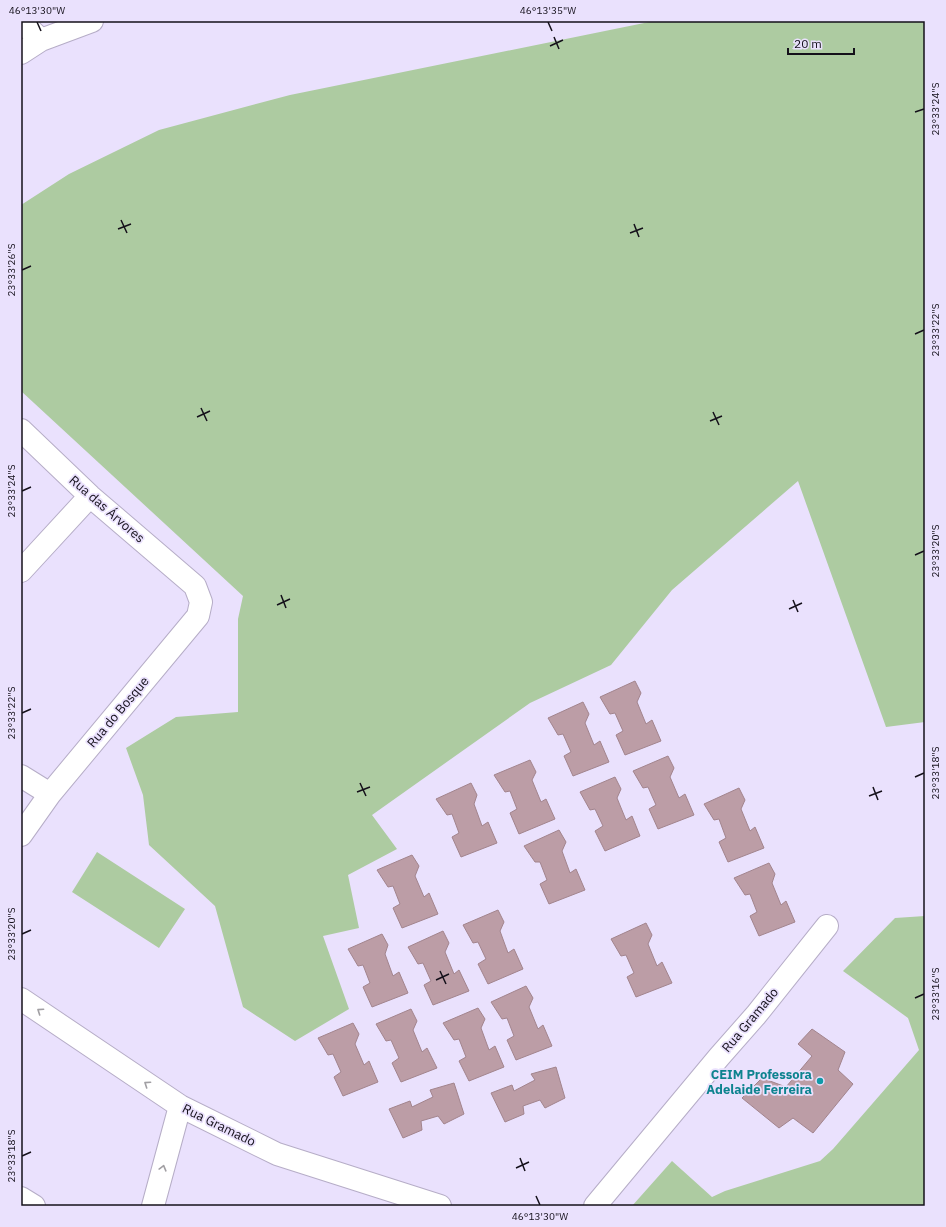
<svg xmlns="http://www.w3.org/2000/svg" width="946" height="1227" viewBox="0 0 946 1227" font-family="'IBM Plex Sans',sans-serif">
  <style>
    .green { fill: #adcba1 }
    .building { fill: #bc9da6; stroke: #a2848d }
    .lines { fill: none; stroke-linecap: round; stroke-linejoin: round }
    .minor-casing { stroke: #b6adc7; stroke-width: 24 }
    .minor { stroke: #fff; stroke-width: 22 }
    .oneway { stroke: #a19fa3 }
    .ticks { fill: none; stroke: #14101a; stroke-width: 1.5 }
    .culture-dot { fill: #0f9aa8; stroke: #eae1fd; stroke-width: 1.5 }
    .labels { text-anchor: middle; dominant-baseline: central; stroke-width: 3.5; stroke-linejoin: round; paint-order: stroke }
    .street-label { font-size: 13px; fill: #14101a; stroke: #eae1fd }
    .culture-label { font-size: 13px; font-weight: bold; fill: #0d838f; stroke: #eae1fd; text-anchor: end }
    .neatline { fill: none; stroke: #14101a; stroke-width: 1.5 }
    .ticks-label { font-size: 10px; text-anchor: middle; fill: #14101a }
  </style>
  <rect width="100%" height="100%" fill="#eae1fd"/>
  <path class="green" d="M654,21H925V722L886,727L798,481L672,590L611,665L530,703L372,815L397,849L348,875L359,928L323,936L349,1009L295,1041L243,1007L215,906L149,845L143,795L126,748L176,717L238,712V619L243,596L21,391V205L69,174L159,130L290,95Z
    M97,852L185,909L159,948L72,892Z
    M925,916V1206H632L672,1161L712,1197L725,1191L820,1161L833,1149L919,1050L908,1018L843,971L895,918Z"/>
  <path class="building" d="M635,681L641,693L637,702L646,724L652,720L661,741L625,755L616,735L623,731L615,713L610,714L600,697Z
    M583,702L589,714L585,723L594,745L600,741L609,762L573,776L564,756L571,752L563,734L558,735L548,718Z
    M668,756L674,768L670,777L679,798L685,794L694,815L658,829L649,809L656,805L648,787L643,788L633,771Z
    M530,760L536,772L532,780L541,802L546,799L555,819L519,834L510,813L517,809L510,791L505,792L494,775Z
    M615,777L621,789L617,798L626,820L632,816L640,836L605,851L595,831L603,826L595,809L590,810L580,792Z
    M471,783L477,795L474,804L482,826L488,822L497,843L461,857L452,837L459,833L452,814L447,815L436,799Z
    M739,788L745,800L741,809L750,831L755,827L764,848L728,862L719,842L726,838L719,819L714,820L704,804Z
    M559,830L566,842L562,851L570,873L576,869L585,890L549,904L540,884L547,880L540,862H535L524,846Z
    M412,855L419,866L415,876L424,897L429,893L438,914L402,928L393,908L400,904L393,886L388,887L377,870Z
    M769,863L775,874L772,883L781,905L786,901L795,922L759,936L750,916L757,912L750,894L745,895L734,878Z
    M498,910L504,922L500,931L508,953L514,949L523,969L488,984L478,964L486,959L478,942L473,943L463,925Z
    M646,923L652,935L648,944L657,966L662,962L672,983L636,997L627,977L634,973L626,955L621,956L611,939Z
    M443,931L449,943L445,952L454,974L459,970L469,991L433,1005L424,985L431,981L423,963L418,964L408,947Z
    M382,934L388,945L385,954L393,976L399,972L408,993L372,1007L363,987L370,983L363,965L358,966L348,949Z
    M526,986L533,998L529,1007L538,1029L543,1025L552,1046L516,1060L507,1040L514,1036L507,1018L502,1019L491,1002Z
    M478,1008L485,1019L481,1028L489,1050L495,1046L504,1067L469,1081L459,1061L466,1057L459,1039L454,1040L443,1023Z
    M411,1009L417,1021L413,1030L422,1052L427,1048L437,1068L401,1082L392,1063L399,1058L391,1040L386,1041L376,1024Z
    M353,1023L359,1034L355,1044L364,1065L369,1061L378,1082L343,1096L334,1077L341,1072L333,1054L328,1055L318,1038Z
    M812,1029L845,1052L838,1070L853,1084L813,1133L793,1118L779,1128L742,1098L762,1078L786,1087L812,1056L798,1044Z
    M556,1067L565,1098L545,1108L540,1100L523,1106L524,1114L505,1122L491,1093L512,1085L514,1091L535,1080L531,1074Z
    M454,1083L464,1114L444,1124L438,1116L421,1121L422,1130L403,1138L389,1109L410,1101L412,1107L433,1097L430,1090Z"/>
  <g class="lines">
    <g class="minor-casing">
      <path id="minor" d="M21,21L41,40
        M21,53L41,40L92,21
        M21,430L90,496L195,586L201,602L198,616L50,794L21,835
        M21,571L90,496
        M21,776L50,794
        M21,999L180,1106L277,1154L440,1206
        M21,1198L34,1206
        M153,1206L180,1106
        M595,1206L719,1057L756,1015L827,926"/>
    </g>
    <use href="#minor" class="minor"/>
  </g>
  <defs><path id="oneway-chevron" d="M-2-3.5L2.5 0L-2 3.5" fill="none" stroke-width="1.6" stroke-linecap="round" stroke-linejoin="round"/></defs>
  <g class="oneway">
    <use href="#oneway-chevron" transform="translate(40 1011) rotate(-146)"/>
    <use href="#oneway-chevron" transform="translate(147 1084) rotate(-146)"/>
    <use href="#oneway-chevron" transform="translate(163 1168) rotate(-75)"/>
  </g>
  <path class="ticks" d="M37,22L41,31M548,22L552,31M554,37L559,49M550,46L563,40M915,112L924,109M121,220L127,233M634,224L639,237M118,229L131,224M630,233L643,228M22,270L31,266M915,334L924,330M201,408L207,421M713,412L719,425M197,417L210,411M710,421L722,416M22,491L31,487M915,555L924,551M281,595L286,608M793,600L798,612M277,605L290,599M789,609L802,603M22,713L31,709M915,777L924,773M360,783L366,796M873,787L878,800M357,792L370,787M869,796L882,791M22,934L31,930M440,971L446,984M436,980L449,974M915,998L924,994M22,1156L31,1152M520,1158L525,1171M516,1168L529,1162M536,1196L540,1205"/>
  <circle class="culture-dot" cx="820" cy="1081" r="4"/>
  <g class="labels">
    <g class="street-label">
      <text transform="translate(107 509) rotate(41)">Rua das Árvores</text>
      <text transform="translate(118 712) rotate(-50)">Rua do Bosque</text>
      <text transform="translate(750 1020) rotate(-50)">Rua Gramado</text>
      <text transform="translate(219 1125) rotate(26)">Rua Gramado</text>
    </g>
    <g class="culture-label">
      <text x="812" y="1074">CEIM Professora<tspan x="812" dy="15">Adelaide Ferreira</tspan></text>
    </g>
  </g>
  <rect width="946" height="1227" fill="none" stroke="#eae1fd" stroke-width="44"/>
  <path d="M788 48v6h66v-6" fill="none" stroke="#14101a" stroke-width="2"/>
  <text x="794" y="48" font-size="12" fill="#14101a" stroke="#eae1fd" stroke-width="3" paint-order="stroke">20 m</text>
  <rect x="22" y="22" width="902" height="1183" class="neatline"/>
  <g class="ticks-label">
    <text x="37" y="14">46°13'30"W</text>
    <text x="548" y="14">46°13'35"W</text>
    <text transform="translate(935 109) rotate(-90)" y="4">23°33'24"S</text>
    <text transform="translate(11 270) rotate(-90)" y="4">23°33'26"S</text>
    <text transform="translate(935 330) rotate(-90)" y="4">23°33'22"S</text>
    <text transform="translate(11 491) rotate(-90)" y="4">23°33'24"S</text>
    <text transform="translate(935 551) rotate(-90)" y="4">23°33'20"S</text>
    <text transform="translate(11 713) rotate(-90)" y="4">23°33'22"S</text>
    <text transform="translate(935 773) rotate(-90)" y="4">23°33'18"S</text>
    <text transform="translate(11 934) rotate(-90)" y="4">23°33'20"S</text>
    <text transform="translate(935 994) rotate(-90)" y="4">23°33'16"S</text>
    <text transform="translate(11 1156) rotate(-90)" y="4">23°33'18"S</text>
    <text x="540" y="1220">46°13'30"W</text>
  </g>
</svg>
